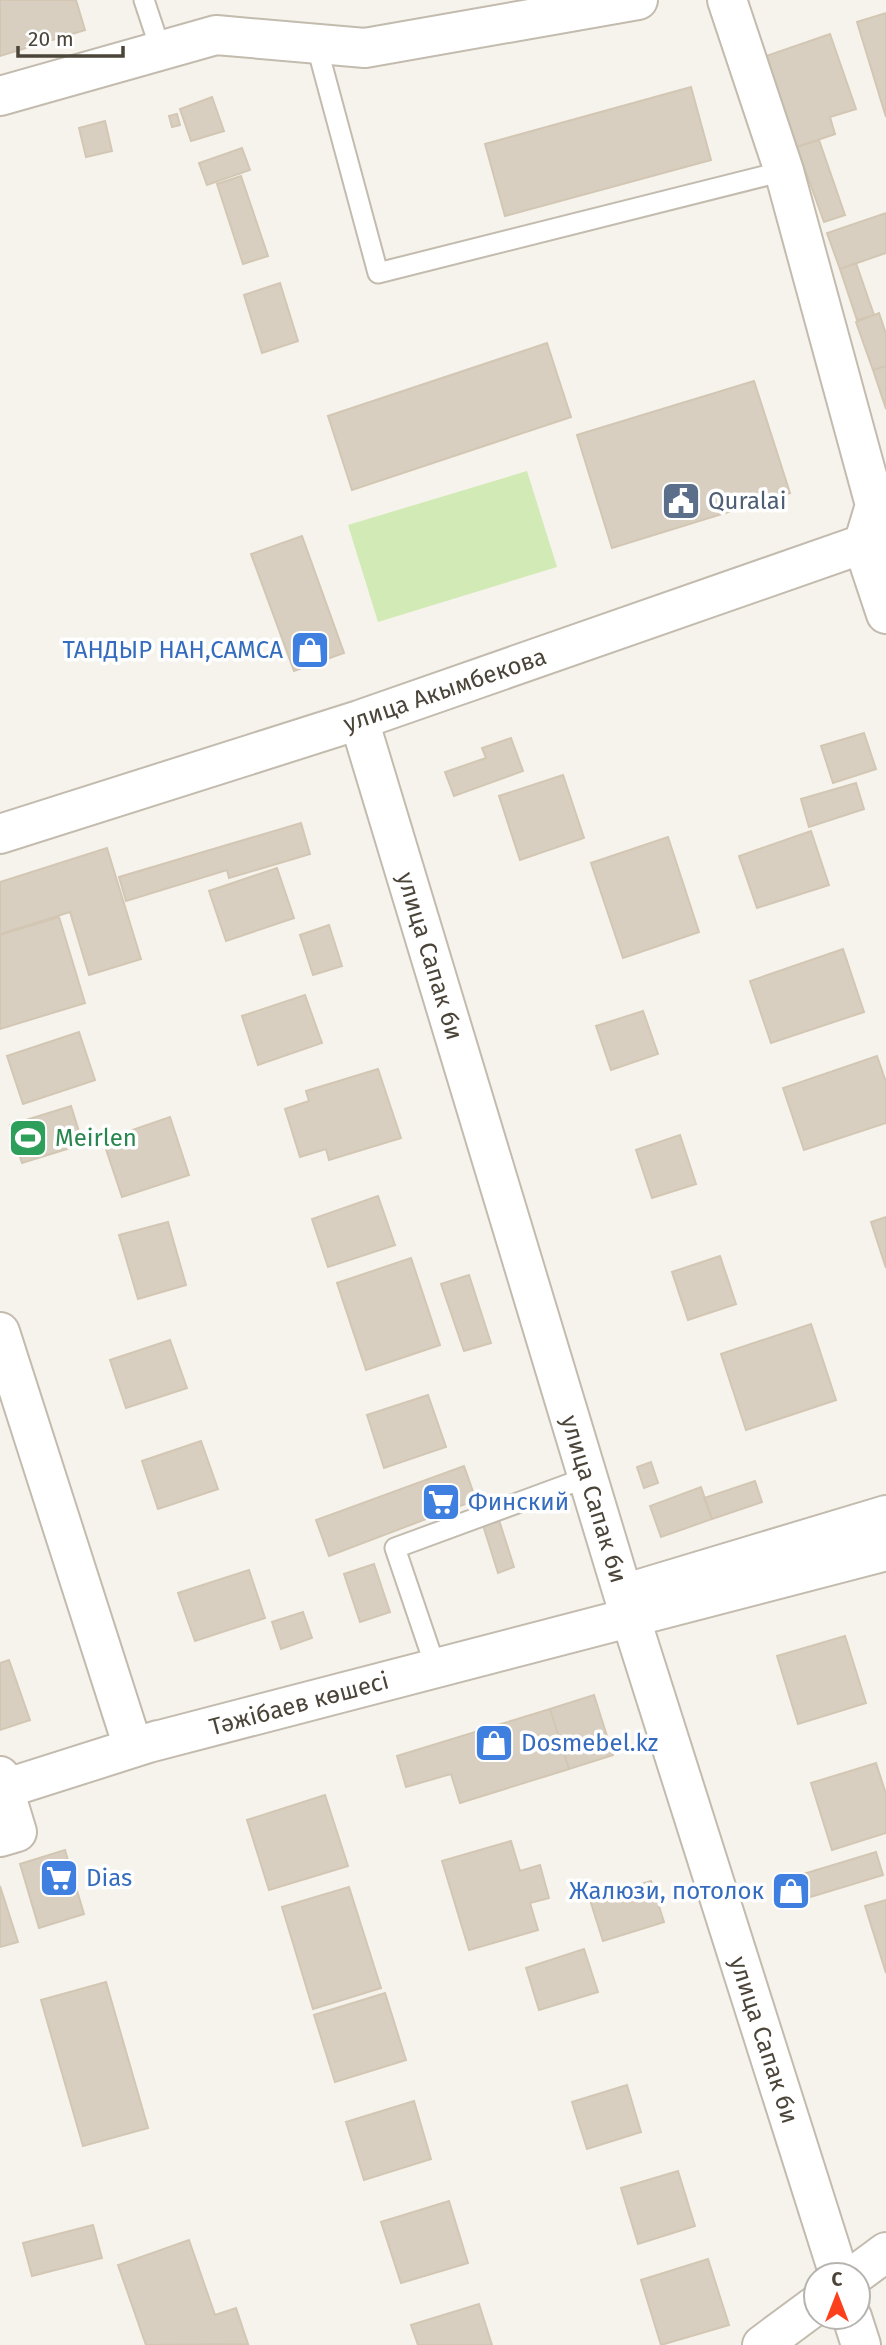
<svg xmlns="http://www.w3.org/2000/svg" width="886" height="2345" viewBox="0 0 886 2345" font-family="'Fira Sans',sans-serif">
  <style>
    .green { fill: #d2eab5 }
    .building { fill: #d8cfc1; stroke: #d3c7b4; stroke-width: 2 }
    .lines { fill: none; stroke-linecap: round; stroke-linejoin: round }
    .lane-casing { stroke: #c2bbae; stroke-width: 23 }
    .street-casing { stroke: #c2bbae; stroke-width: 42 }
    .lane { stroke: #fff; stroke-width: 19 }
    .street { stroke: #fff; stroke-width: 38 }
    .labels { text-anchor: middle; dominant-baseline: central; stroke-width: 7; stroke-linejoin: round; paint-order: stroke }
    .service-label { font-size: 24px; fill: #4e5e75; stroke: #fff; text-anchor: start }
    .shop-label { font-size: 24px; fill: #366cbe; stroke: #fff; text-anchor: start }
    .street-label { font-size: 24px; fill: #4b4439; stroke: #fff }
    .leisure-label { font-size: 24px; fill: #27864d; stroke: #fff; text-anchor: start }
  </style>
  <rect width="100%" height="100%" fill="#f6f3ec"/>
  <path class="green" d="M527,471L557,567L378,622L348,525Z"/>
  <path class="building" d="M0,0H76L85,30L0,56Z
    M886,13V117L857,22Z
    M830,34L856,109L830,117L835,134L797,147L766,56Z
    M691,87L711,160L505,216L485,144Z
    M212,97L224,131L191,141L180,109Z
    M177,114L180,125L172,127L169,116Z
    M105,121L112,151L86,157L79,128Z
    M819,140L845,215L824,222L797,147Z
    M242,148L250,170L207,185L199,163Z
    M241,176L268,256L243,264L217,184Z
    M886,213V253L840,269L827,233Z
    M856,263L874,315L857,320L840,269Z
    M280,283L298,341L262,353L244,295Z
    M879,313L886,334V366L873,370L856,322Z
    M547,343L571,417L352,490L328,416Z
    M886,366V409L873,370Z
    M754,381L790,493L612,548L577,435Z
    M302,536L344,653L294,671L251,554Z
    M864,733L876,769L833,783L821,746Z
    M511,738L523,771L454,796L445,772L486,758L482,748Z
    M563,775L584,838L520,860L499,796Z
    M856,783L864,809L809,827L801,799Z
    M301,823L310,854L229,878L227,870L126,901L119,877Z
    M811,831L829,885L757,908L739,856Z
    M668,837L699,932L623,958L591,863Z
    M107,848L141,959L89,975L70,912L0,934V882Z
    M277,868L294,918L226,941L209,891Z
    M59,917L85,1003L0,1029V935Z
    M329,925L342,966L313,975L300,935Z
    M843,949L864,1012L771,1043L750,981Z
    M305,995L322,1043L258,1065L242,1016Z
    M643,1011L658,1054L611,1070L596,1026Z
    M79,1032L95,1080L23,1104L7,1056Z
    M877,1056L886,1082V1123L804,1150L783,1088Z
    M378,1069L401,1138L329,1160L326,1149L300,1157L285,1109L309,1101L306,1091Z
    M71,1106L83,1144L22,1163L10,1125Z
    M170,1117L189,1175L122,1197L103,1140Z
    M680,1135L696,1184L652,1198L636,1150Z
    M378,1196L395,1245L328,1267L312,1219Z
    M886,1217V1268L871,1222Z
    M168,1222L186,1285L138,1299L119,1235Z
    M720,1256L736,1304L688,1320L672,1272Z
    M411,1258L440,1345L366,1370L337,1283Z
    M469,1275L491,1343L464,1351L441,1284Z
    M811,1324L836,1400L746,1430L721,1354Z
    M170,1340L187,1388L126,1408L110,1360Z
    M428,1395L446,1447L384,1468L367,1415Z
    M201,1441L218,1489L158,1509L142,1461Z
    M651,1462L658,1483L644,1488L637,1467Z
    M464,1466L476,1500L329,1556L316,1520Z
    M755,1481L762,1502L712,1519L704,1498Z
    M701,1487L712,1519L661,1537L650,1506Z
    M498,1517L514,1567L498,1573L482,1522Z
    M374,1564L390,1612L360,1622L344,1574Z
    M249,1570L265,1618L195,1641L178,1593Z
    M303,1612L312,1638L281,1649L272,1622Z
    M845,1636L866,1703L798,1724L777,1656Z
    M9,1660L30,1720L0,1730V1663Z
    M594,1695L613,1755L569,1769L550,1709Z
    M550,1709L569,1769L460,1803L451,1774L406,1787L397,1756Z
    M876,1763L886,1794V1833L832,1850L811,1783Z
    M325,1795L348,1866L269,1890L247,1820Z
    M511,1841L520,1871L540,1865L549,1898L530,1903L538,1930L469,1950L442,1861Z
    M65,1850L84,1914L39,1928L20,1864Z
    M876,1852L883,1875L784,1905L777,1882Z
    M651,1881L664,1922L603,1941L590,1900Z
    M0,1886L18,1942L0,1947Z
    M349,1887L381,1988L313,2009L282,1907Z
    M886,1900V1973L865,1906Z
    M584,1949L598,1992L539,2010L526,1968Z
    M106,1982L148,2128L83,2146L41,2000Z
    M385,1993L406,2060L335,2082L314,2015Z
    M627,2085L641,2132L587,2149L572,2102Z
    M414,2101L431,2159L364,2180L346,2122Z
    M678,2171L695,2226L638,2244L621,2188Z
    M449,2201L468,2263L401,2283L381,2222Z
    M93,2225L102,2258L32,2276L23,2243Z
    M189,2240L215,2315L236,2308L248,2344L146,2345L118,2265Z
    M708,2259L729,2325L661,2345L641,2280Z
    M479,2304L492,2345H418L411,2325Z"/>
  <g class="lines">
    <g class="lane-casing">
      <path id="lane" d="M144,0L161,51
        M316,43L378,273L784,171
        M431,1654L395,1548L588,1477"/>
    </g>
    <g class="street-casing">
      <path id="street" d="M727,0L784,171L875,505L863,545L886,614
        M0,96L216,35L365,48L638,0
        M359,720L623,1594L839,2275
        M0,834L359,720L886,536
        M0,1332L133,1747L886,1551
        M623,1594L886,1515
        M0,1776L17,1832L0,1837
        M4,1789L158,1740
        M855,2275L886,2252
        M852,2317L861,2345
        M762,2345L816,2305"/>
    </g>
    <use href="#lane" class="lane"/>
    <use href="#street" class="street"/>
  </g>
  <defs>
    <g id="civic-square" transform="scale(2.0125)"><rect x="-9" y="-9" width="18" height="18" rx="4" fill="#5c6f8a" stroke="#fff"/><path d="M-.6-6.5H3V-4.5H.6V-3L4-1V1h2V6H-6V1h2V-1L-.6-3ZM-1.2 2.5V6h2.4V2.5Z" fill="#fff"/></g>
    <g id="shop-square" transform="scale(2.0125)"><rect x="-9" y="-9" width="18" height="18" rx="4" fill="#3f7fe0" stroke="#fff"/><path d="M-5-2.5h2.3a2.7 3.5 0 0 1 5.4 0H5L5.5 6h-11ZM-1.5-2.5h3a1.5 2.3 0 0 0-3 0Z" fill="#fff"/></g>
    <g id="stadium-square" transform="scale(2.0125)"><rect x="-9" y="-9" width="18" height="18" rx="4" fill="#2e9e5b" stroke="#fff"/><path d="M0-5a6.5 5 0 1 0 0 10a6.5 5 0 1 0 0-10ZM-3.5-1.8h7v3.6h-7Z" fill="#fff"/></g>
    <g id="supermarket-square" transform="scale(2.0125)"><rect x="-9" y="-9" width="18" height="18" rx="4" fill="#3f7fe0" stroke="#fff"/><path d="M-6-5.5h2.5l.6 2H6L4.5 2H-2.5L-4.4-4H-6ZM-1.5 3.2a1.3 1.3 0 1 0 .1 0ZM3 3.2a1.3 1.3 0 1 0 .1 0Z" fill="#fff"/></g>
  </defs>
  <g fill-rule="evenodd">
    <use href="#civic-square" x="681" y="501"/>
    <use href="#shop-square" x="310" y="650"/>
    <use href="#stadium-square" x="28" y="1138"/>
    <use href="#supermarket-square" x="441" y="1502"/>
    <use href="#shop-square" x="494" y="1743"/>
    <use href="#supermarket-square" x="59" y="1878"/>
    <use href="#shop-square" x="791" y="1891"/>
  </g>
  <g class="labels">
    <g class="service-label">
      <text x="708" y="501">Quralai</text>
    </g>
    <g class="shop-label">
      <text x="283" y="650" text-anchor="end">ТАНДЫР НАН,САМСА</text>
      <text x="468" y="1502">Финский</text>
      <text x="521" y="1743">Dosmebel.kz</text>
      <text x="86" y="1878">Dias</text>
      <text x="764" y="1891" text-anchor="end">Жалюзи, потолок</text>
    </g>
    <g class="street-label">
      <text transform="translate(445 690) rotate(-19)">улица Акымбекова</text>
      <text transform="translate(430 956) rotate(73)">улица Сапак би</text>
      <text transform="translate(594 1499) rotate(73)">улица Сапак би</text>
      <text transform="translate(299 1704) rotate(-15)">Тәжібаев көшесі</text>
      <text transform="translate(764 2040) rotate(72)">улица Сапак би</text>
    </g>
    <g class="leisure-label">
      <text x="55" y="1138">Meirlen</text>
    </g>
  </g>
  <g transform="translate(837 2296)"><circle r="33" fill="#ffffff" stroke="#b7b4b0" stroke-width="2"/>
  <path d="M0-5L12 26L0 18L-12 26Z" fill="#fc3f1d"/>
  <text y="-10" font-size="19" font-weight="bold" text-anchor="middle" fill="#4b4439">С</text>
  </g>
  <path d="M18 46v10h105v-10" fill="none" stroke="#4b4439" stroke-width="3.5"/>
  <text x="28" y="46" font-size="21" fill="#4b4439" stroke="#ffffff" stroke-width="5" paint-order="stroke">20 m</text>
</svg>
